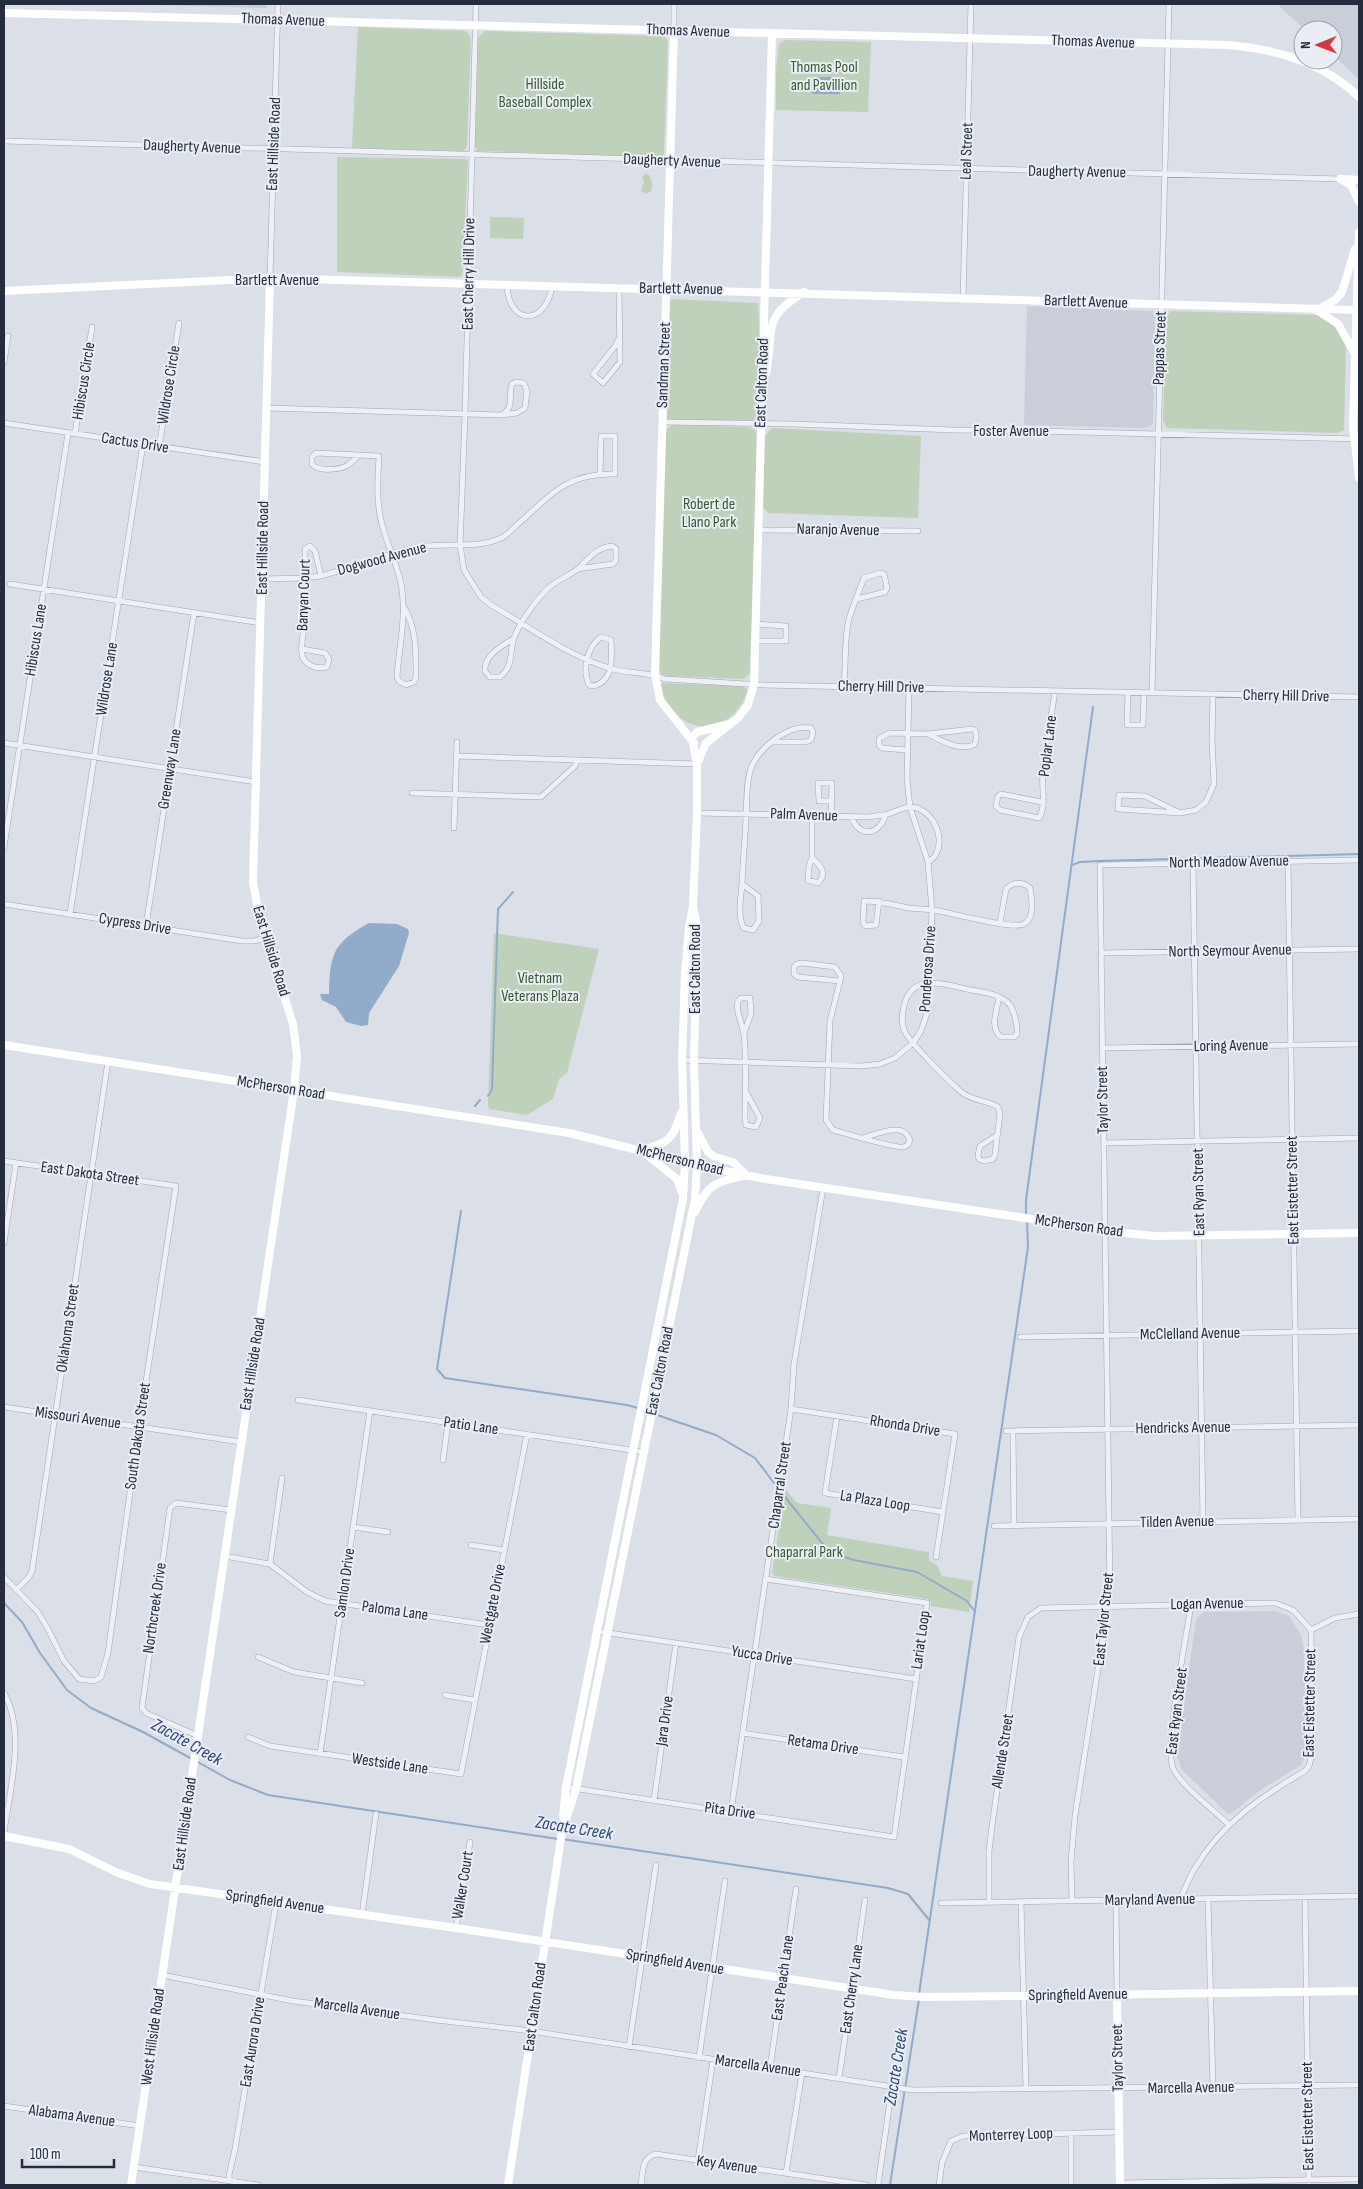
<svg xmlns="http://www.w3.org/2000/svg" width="1363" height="2189" viewBox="0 0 1363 2189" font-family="'Sofia Sans Condensed',sans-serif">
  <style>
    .built { fill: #c9ced9 }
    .green { fill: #c0d1bb }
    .water { fill: #92abca }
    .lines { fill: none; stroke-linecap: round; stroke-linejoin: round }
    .stream { stroke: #92abca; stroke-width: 2 }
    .street-casing { stroke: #a0a6b1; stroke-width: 6 }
    .street { stroke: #eef0f5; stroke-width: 5 }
    .secondary { stroke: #fff; stroke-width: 8 }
    .labels { text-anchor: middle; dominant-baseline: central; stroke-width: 4; stroke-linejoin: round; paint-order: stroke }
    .street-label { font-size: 16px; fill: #242c3d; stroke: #eaeef4 }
    .park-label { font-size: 16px; fill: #365a30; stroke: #eaeef4 }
    .water-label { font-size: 18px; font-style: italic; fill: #2b4874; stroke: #eaeef4 }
  </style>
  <rect width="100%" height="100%" fill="#dbdfe7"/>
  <path class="built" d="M120,4H267V8Z
    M1277,4H1359V79L1333,55V30H1305Z
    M1027,306L1153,311L1155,317L1153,422L1151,426L1142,428L1024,425Z
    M1275,1611L1289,1616L1301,1635L1304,1649L1305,1756L1301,1765L1259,1791L1232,1813L1228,1814L1182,1770L1177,1757L1196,1619L1204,1612Z"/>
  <path class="green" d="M358,27L466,31L471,38L467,146L464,151L352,148Z
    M485,31L662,36L666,38L668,42L664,154L660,157L478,151L475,146L478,38Z
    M785,40L871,42L868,112L776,110V69L779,44Z
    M337,157L466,159L468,162L462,275L459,277L337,272Z
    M646,173C652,176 653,185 651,191L646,194L641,191L644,181L642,177Z
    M490,217L524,218L523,239L490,238Z
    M671,299L758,303L760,341L758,416L752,422L670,420L667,419L669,303Z
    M1170,311L1317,315L1332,321L1346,346L1344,430L1337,433L1167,428L1163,421L1166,319Z
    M672,425L749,427L755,430L757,436L750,674L743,679L666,676L661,674L659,668L665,436L667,429Z
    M772,428L921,436L918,518L768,513L763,507L765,436Z
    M661,683L741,686L748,689C737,727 697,741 670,708C665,701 661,692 661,683Z
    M494,933L599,949L567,1073L559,1079L553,1099L527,1115L490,1109L488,1106Z
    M785,1489L797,1503L831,1508L827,1535L929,1552V1561L937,1565L942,1576L973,1581L969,1612L931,1606V1602L928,1599L774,1576L772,1572Z"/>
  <path class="water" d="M813,77H841L840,94H812Z
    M369,923L397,924L408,929L409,933L399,966L369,1013L368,1025L361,1026L346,1022L336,1007L322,1000L320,994H329C330,955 332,943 369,923Z"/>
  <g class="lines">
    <path class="stream" d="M1072,865L1080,862L1100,861L1359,854
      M488,1096L492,1090L498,909L513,892
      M475,1106L480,1100
      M461,1211L437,1369L445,1378L627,1405L638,1408
      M1026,1215V1200L1093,707
      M654,1414L716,1435L755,1458L774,1483
      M785,1497L830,1553L854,1560L917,1572L967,1601L975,1612
      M4,1603L22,1622L40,1653L67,1690L91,1708L143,1732L192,1759
      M196,1761L230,1780L268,1795L558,1839
      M562,1839L888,1888L908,1894L930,1921
      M919,1994L1028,1247L1027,1220
      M890,2185L919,1999"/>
    <g class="street-casing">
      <path id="street" d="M476,4L465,415L460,545L464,570L481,597L491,605C529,627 567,655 609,668C627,674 647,671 665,679L762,685L1359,697
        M674,30V4
        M4,141L1340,179
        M270,278L278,4
        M507,284C508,327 547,326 552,285
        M963,298L971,4
        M618,340L616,345L593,374L603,383L620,362L619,287
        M4,362L8,336
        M267,408L501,415L517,413L525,408L527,391L524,383L516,382L512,384C508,396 515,409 501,415
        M662,422L793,424L954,430L1036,431L1359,439
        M4,423L265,462
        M75,434L92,327
        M159,447L179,323
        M358,456C355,459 352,462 348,465C340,470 318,472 312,464V457L316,453L379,456C378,477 376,499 381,520C386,544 399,566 402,590C406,620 399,647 397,677L399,681L406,685L414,682L416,677C416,652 417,630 404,607
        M758,530L918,531
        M262,579L305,578L321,576C354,567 387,553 420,547C447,542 478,550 503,537C511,532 518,523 526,517C555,489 573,473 615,474V436H601L600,474
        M10,584L261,623
        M601,637L611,640C612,656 614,682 593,686L589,685C582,669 587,647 601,637Z
        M513,639C502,646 484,655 485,671L490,677H500C514,666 509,653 514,638C520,622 538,596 552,585C560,579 570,575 578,569C590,558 595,548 612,546L616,549V560L613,564L577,569
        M755,641H786V626L756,624
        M302,649L325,653L329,659L327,667C318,669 308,667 303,658C300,651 302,643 303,635C307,606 305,578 305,549L310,546L315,551L321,576
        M844,686C846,665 844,640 849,619C853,606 859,591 864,578L880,573L884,574L887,588L885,592L857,599
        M1128,693L1127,725H1143L1144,693
        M1152,693L1169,4
        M4,743L256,782
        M906,750L882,748L879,745V739L889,733L928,734L972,729L975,730C977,736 977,740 974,745C959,751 942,741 928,734
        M456,756L697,764
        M412,793L541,797L575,766L577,760
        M1042,802L1001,794L998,796L996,806L1000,810L1039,818C1047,805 1041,786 1043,772C1046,745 1051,718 1055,691
        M697,813L869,817C875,816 882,815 888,814C895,812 903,807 910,807C931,807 946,836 936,854C935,857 931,860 928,862
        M1180,813L1145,796L1119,795L1118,809L1180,813L1196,810L1206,802L1214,784L1212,739L1213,694
        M812,816V858L809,866L808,880L818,883C828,873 820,865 812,858
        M831,816L832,783H818L819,801H832
        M851,817C861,839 879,835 886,814
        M454,828L457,742
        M4,847L68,433
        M1288,861L1298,1520
        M1193,862L1203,1522
        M742,884L758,896L759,921L753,930L744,928C737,917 741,897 742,884C743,862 745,840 746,818C748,782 743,763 775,739C787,731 797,726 811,728L813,732L811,740L806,742H772
        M879,901L876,925L865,926L863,922L864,901C880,901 894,905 909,908C917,909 925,909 933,910C949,912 1012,930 1024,924C1035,918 1032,898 1030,888C1023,882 1013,881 1006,889L1000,923
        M4,904L242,941H254L266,938
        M70,914L143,444
        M146,926L194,613
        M1101,953L1359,949
        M840,981L798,977L794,974V967L797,964L802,963L835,967L841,976L840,981L830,1021L826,1120L833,1130C844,1133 897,1149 904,1147C916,1142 906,1130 897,1130C886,1129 874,1135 863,1138
        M744,1033L751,1014L750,998H741L738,1001C735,1012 743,1024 744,1035C747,1063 745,1091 745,1119L746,1125L756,1127L760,1118L746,1092
        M1102,1048L1359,1044
        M682,1060L862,1066L880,1064L895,1058L913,1043L921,1031L928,1010L932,910L928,862L910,807L907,779L909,688
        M996,1136L980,1146L978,1155L979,1159L984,1161L993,1159L995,1155L1000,1114L998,1107C987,1100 971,1101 960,1091C949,1081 911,1044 905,1032C901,1024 902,1014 904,1006C912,971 946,985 971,990C983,992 1001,994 1010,1005C1014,1011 1018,1026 1017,1034L1014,1037H1001C989,1027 997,1011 999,997
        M1104,1143L1359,1138
        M4,1161L176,1186L139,1427L108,1653L101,1677L94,1681L79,1679L64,1661L47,1627L37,1611L4,1577
        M4,1243L16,1163
        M1020,1337L1359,1331
        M298,1400L644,1452
        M4,1407L241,1442
        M791,1409L955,1434L936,1557
        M837,1416L825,1493L943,1512
        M1006,1431L1359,1425
        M1013,1431L1014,1525
        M443,1460L448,1423
        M994,1526L1359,1519
        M353,1527L388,1532
        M471,1545L504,1550
        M224,1556L270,1564L307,1592L325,1601L489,1625
        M270,1564L282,1478
        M16,1590L29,1577L32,1571L108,1061
        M1191,1605C1187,1633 1164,1748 1173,1768C1181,1786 1214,1810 1229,1825
        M596,1631L916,1679
        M258,1657L294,1672L362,1683
        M4,1693C26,1732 10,1789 4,1832
        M445,1695L474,1700
        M742,1733L904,1757
        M198,1736L146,1713L142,1708L170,1508L176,1503L231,1510
        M248,1737L270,1746L461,1774L527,1434
        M320,1754L370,1411
        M566,1787L894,1837L927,1603L766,1579
        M654,1800L676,1643
        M731,1811L791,1409L794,1364L823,1188
        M1305,1897L1309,2185
        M1180,1899C1185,1889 1189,1878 1195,1868C1221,1824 1262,1796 1305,1771L1309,1766L1313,1750L1311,1630
        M1208,1899L1213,2087
        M1116,1900L1117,1995
        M1072,1901L1071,1862L1075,1816L1110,1592L1100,865L1359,860
        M989,1902V1851L993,1819L1019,1637L1028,1617L1041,1608L1275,1603L1293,1610L1311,1630L1335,1618L1359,1614
        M1021,1902L1026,2089
        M941,1903L1359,1896
        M362,1915L376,1814
        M456,1928L470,1842
        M162,1975L293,2001L436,2020L531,2031L913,2090L1359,2085
        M629,2047L656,1865
        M699,2058L725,1881
        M770,2068L796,1889
        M839,2078L865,1900
        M4,2106L140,2126
        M1071,2133V2185
        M698,2160L713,2060
        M134,2167L258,2185
        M786,2173L802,2073
        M1120,2183L1359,2179
        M230,2185L229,2175L235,2149L276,1903
        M641,2185C643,2172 641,2158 656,2154L866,2185
        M878,2185L892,2087
        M939,2185L942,2163L951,2141L963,2136L1119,2132"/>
    </g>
    <use href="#street" class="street"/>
    <path class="secondary" d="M4,13L1227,45C1277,49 1322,62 1359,97
      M674,30L655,674L660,700L694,743
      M1340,179L1351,185L1359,202
      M1342,179L1359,180
      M1359,232L1353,427L1359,478
      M4,291L270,278L1359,310
      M1321,308L1335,300L1342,292L1355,249
      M1315,309L1338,324L1355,354
      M766,373C775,330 760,319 804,292
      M697,764L706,743L738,718L748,705L754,684L772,33
      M4,1045L569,1133L710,1168L766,1179L1125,1233L1155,1236L1359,1233
      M698,1133L708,1152L715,1157L733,1162L747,1176
      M642,1150C668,1143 673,1140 681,1113
      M647,1155L677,1179L682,1193
      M695,1212C707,1186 714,1182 742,1176
      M563,1817L566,1787L683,1199L685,1162L682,1060L685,973L689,927L693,906L697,813V764L692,738L697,732L729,724
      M4,1836L69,1849L118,1873L150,1884L456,1928L894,1995L924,1997L1022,1996L1359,1991
      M1117,1995L1120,2185
      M131,2185L294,1090L297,1056L293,1024L260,920L253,882L270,278
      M508,2185L562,1832L576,1789L695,1199L697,1165L694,1061L697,927L693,906"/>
  </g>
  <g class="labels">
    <g class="street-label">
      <text transform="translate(283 20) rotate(2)">Thomas Avenue</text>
      <text transform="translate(688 31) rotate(2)">Thomas Avenue</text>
      <text transform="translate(1093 42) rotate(2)">Thomas Avenue</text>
      <text transform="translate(274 144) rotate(-88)">East Hillside Road</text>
      <text transform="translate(192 147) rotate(2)">Daugherty Avenue</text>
      <text transform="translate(967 151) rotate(-88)">Leal Street</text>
      <text transform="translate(672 161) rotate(2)">Daugherty Avenue</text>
      <text transform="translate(1077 172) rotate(1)">Daugherty Avenue</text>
      <text transform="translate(469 274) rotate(-89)">East Cherry Hill Drive</text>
      <text x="277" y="280">Bartlett Avenue</text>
      <text transform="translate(681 289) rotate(1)">Bartlett Avenue</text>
      <text transform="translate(1086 302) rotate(2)">Bartlett Avenue</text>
      <text transform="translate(1160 348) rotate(-88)">Pappas Street</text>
      <text transform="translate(664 365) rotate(-88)">Sandman Street</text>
      <text transform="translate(84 381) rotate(-81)">Hibiscus Circle</text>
      <text transform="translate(762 383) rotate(-88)">East Calton Road</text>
      <text transform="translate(169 385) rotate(-81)">Wildrose Circle</text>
      <text x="1011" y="431">Foster Avenue</text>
      <text transform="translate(135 443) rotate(9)">Cactus Drive</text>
      <text transform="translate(838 530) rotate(1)">Naranjo Avenue</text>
      <text transform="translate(263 548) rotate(-89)">East Hillside Road</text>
      <text transform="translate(382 559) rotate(-15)">Dogwood Avenue</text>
      <text transform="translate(304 595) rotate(-88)">Banyan Court</text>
      <text transform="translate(36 640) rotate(-81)">Hibiscus Lane</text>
      <text transform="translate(107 679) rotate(-81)">Wildrose Lane</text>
      <text transform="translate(881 687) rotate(1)">Cherry Hill Drive</text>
      <text transform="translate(1286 696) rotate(1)">Cherry Hill Drive</text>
      <text transform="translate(1048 746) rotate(-83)">Poplar Lane</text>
      <text transform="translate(170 769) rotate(-81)">Greenway Lane</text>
      <text transform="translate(804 815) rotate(2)">Palm Avenue</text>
      <text transform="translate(1229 862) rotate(-1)">North Meadow Avenue</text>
      <text transform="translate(135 924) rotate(9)">Cypress Drive</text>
      <text transform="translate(271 951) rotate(73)">East Hillside Road</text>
      <text transform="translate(1230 951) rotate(-1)">North Seymour Avenue</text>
      <text transform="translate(695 969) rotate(-90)">East Calton Road</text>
      <text transform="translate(928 969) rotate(-86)">Ponderosa Drive</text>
      <text transform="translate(1231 1046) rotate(-1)">Loring Avenue</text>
      <text transform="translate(281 1088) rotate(9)">McPherson Road</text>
      <text transform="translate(1103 1100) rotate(-91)">Taylor Street</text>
      <text transform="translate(680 1160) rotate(14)">McPherson Road</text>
      <text transform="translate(90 1174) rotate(8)">East Dakota Street</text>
      <text transform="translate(1293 1190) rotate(-91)">East Eistetter Street</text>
      <text transform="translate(1199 1192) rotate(-91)">East Ryan Street</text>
      <text transform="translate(1079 1226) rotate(8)">McPherson Road</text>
      <text transform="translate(68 1328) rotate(-82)">Oklahoma Street</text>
      <text transform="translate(1190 1334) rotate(-1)">McClelland Avenue</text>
      <text transform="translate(253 1364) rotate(-81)">East Hillside Road</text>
      <text transform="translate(660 1371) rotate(-79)">East Calton Road</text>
      <text transform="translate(78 1418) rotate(8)">Missouri Avenue</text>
      <text transform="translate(471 1426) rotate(8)">Patio Lane</text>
      <text transform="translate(905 1426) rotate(9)">Rhonda Drive</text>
      <text transform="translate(1183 1428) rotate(-1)">Hendricks Avenue</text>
      <text transform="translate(138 1436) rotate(-82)">South Dakota Street</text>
      <text transform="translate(780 1485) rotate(-82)">Chaparral Street</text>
      <text transform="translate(875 1501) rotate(9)">La Plaza Loop</text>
      <text transform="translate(1177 1522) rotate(-1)">Tilden Avenue</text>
      <text transform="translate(345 1583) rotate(-82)">Samlon Drive</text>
      <text transform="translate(493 1604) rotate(-79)">Westgate Drive</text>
      <text transform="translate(1207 1604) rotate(-1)">Logan Avenue</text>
      <text transform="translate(155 1608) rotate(-82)">Northcreek Drive</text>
      <text transform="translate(395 1611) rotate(8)">Paloma Lane</text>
      <text transform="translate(1104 1619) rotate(-84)">East Taylor Street</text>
      <text transform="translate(921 1640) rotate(-82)">Lariat Loop</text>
      <text transform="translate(762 1656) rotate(9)">Yucca Drive</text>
      <text transform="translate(1310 1703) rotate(-89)">East Eistetter Street</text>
      <text transform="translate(1177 1711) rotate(-83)">East Ryan Street</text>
      <text transform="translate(665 1721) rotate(-82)">Jara Drive</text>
      <text transform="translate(823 1745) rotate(8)">Retama Drive</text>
      <text transform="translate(1003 1751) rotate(-81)">Allende Street</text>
      <text transform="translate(390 1764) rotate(8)">Westside Lane</text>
      <text transform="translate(730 1811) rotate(8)">Pita Drive</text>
      <text transform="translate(185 1824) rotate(-82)">East Hillside Road</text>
      <text transform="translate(463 1885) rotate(-81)">Walker Court</text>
      <text transform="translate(1150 1900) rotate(-1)">Maryland Avenue</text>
      <text transform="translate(275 1902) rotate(8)">Springfield Avenue</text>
      <text transform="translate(675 1962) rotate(9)">Springfield Avenue</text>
      <text transform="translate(783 1978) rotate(-82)">East Peach Lane</text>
      <text transform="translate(852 1989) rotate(-82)">East Cherry Lane</text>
      <text transform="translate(1078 1995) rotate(-1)">Springfield Avenue</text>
      <text transform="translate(535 2007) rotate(-82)">East Calton Road</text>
      <text transform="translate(357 2009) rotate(8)">Marcella Avenue</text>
      <text transform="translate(153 2037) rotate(-82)">West Hillside Road</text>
      <text transform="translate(253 2042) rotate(-81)">East Aurora Drive</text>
      <text transform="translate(1118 2058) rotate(-91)">Taylor Street</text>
      <text transform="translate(758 2066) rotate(8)">Marcella Avenue</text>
      <text transform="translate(1191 2088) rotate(-1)">Marcella Avenue</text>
      <text transform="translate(72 2116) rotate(8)">Alabama Avenue</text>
      <text transform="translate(1308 2116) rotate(-91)">East Eistetter Street</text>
      <text transform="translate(1011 2135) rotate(-2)">Monterrey Loop</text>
      <text transform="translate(727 2165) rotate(8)">Key Avenue</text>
    </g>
    <g class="park-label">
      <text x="824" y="67">Thomas Pool<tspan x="824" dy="18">and Pavillion</tspan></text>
      <text x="545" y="84">Hillside<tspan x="545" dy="18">Baseball Complex</tspan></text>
      <text x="709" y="504">Robert de<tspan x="709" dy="18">Llano Park</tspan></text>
      <text x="540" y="978">Vietnam<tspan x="540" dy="18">Veterans Plaza</tspan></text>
      <text x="804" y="1552">Chaparral Park</text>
    </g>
    <g class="water-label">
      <text transform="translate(187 1742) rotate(29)">Zacate Creek</text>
      <text transform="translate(574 1828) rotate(9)">Zacate Creek</text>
      <text transform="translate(896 2067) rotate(-81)">Zacate Creek</text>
    </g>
  </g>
  <rect width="1363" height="2189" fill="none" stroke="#242c3d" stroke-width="10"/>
  <g transform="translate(1318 45) rotate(269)"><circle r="24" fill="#eaeef4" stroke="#9ba0ab"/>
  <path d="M0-4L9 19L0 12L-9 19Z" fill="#d73445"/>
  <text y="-8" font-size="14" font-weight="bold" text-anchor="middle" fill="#242c3d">N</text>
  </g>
  <path d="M22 2159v8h92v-8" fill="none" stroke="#242c3d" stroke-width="2.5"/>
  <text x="30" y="2159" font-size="15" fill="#242c3d" stroke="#eaeef4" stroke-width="4" paint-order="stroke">100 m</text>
</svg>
